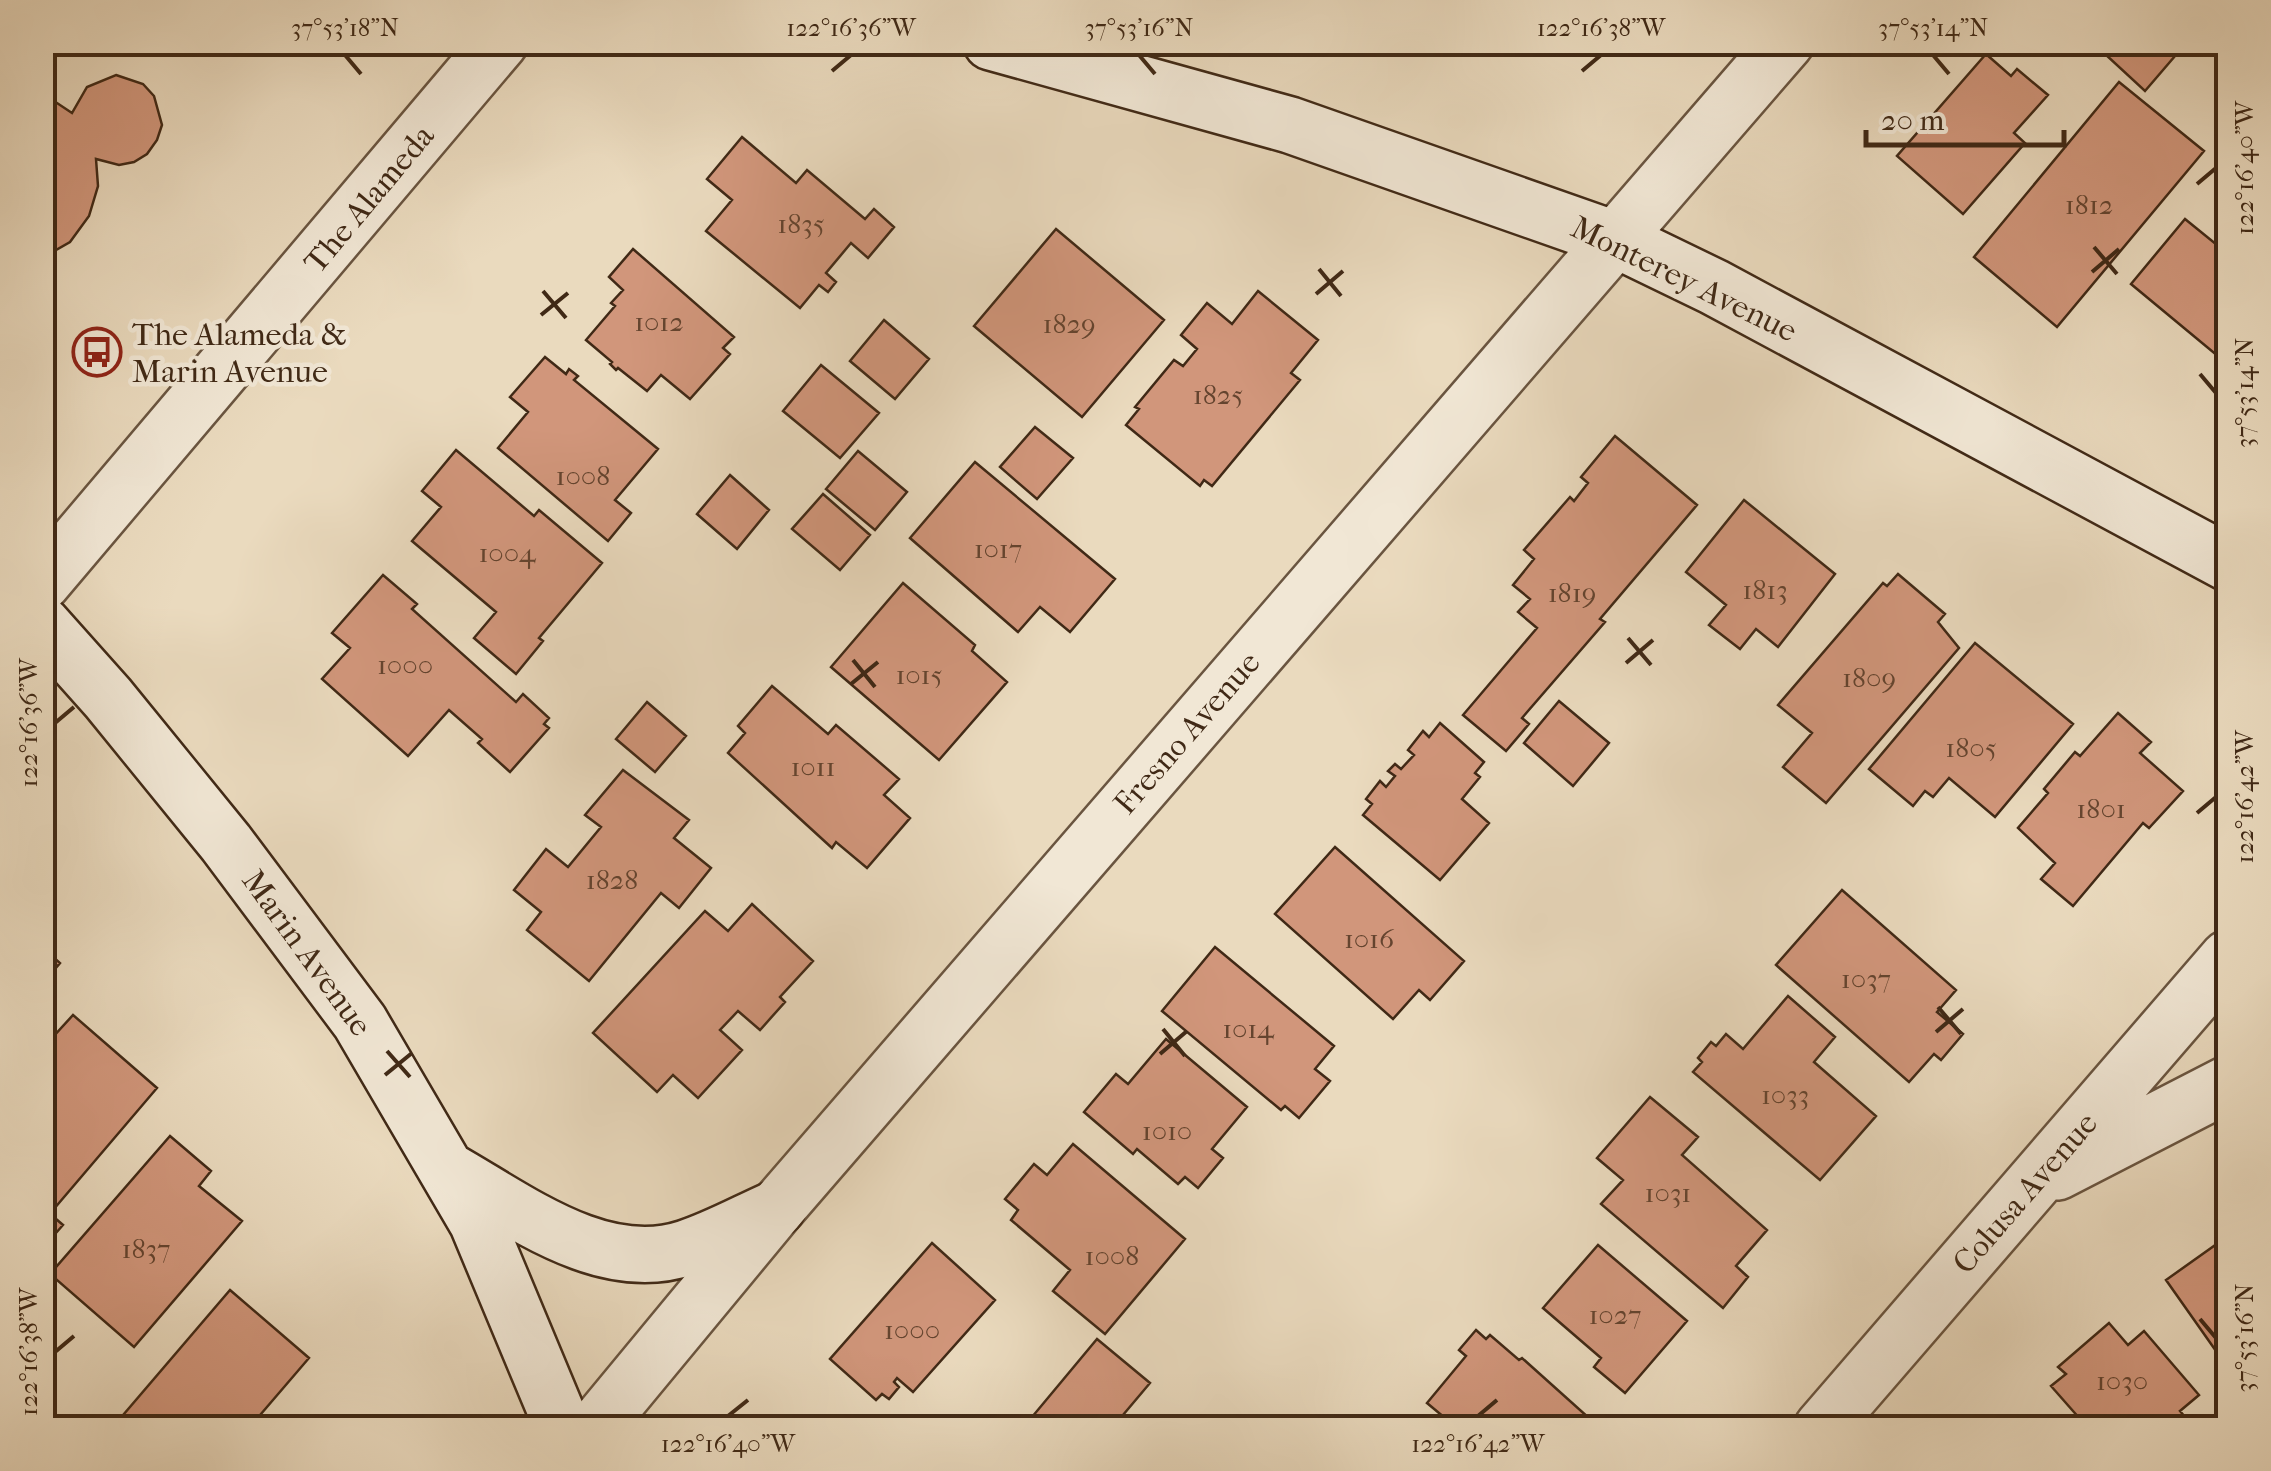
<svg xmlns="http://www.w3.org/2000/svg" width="2271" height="1471" viewBox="0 0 2271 1471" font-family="'IM FELL French Canon',serif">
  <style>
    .building { fill: #d1967b; stroke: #402916; stroke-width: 2.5 }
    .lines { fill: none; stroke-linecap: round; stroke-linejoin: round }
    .minor-casing { stroke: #6a5540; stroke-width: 60 }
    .tertiary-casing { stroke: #6a5540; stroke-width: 60 }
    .secondary-casing { stroke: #402916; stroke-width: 60 }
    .minor { stroke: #f1e7d5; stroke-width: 55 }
    .tertiary { stroke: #f1e7d5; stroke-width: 55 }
    .secondary { stroke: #f1e7d5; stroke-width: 55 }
    .ticks { fill: none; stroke: #402916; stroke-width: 4 }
    .labels { text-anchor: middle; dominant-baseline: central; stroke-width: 9; stroke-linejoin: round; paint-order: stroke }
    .number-label { font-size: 28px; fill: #64442f }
    .street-label { font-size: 32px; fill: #402916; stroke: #f1e7d5 }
    .poi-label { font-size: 32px; fill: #402916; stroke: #f1e7d5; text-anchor: start }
    .neatline { fill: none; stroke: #402916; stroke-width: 4 }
    .ticks-label { font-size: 25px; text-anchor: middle; fill: #402916 }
  </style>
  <rect width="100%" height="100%" fill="#eadabe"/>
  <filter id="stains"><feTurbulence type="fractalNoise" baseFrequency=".002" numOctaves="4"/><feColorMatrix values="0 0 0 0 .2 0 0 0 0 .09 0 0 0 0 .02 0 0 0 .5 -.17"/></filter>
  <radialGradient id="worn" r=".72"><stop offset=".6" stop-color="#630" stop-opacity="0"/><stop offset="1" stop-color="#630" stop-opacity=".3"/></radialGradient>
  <path class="building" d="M2092,42H2187L2145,91Z
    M1986,54L2011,76L2017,69L2048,95L2014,133L2025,143L1963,214L1897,156Z
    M116,75L143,84L154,96L162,125L157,140L147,154L134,162L119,165L96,159L98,186L89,216L70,242L42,258V93L72,113L87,87Z
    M2119,82L2204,151L2057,327L1974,257Z
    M742,137L796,183L807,170L865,219L874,209L894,227L868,258L851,243L826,273L836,282L828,292L819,285L800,308L706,231L732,200L707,179Z
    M2185,219L2217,245L2228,231V346L2219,357L2131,284Z
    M1056,229L1164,320L1082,417L974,326Z
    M633,249L734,337L723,348L730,354L690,399L661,375L647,391L618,368L616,370L610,364L612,362L586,340L615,306L611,303L623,290L609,277Z
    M1258,291L1318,340L1291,373L1300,380L1212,486L1204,480L1200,486L1126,425L1139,409L1135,407L1174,360L1183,366L1197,349L1181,335L1207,303L1232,324Z
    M884,320L929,359L895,399L850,361Z
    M545,357L566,374L569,369L578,376L574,380L658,449L615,500L631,513L608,541L498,448L528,412L510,397Z
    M821,365L879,413L840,458L783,411Z
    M1035,427L1073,458L1037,499L1000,467Z
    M1615,436L1697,505L1600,619L1605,622L1522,718L1529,724L1506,751L1463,715L1537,628L1518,612L1530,599L1513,585L1534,559L1524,550L1570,497L1574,501L1588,483L1581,477Z
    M456,450L534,516L539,510L602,563L539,638L543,641L516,674L474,638L496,612L412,541L441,507L422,491Z
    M858,451L907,492L875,530L826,489Z
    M975,462L1115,579L1070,632L1040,607L1018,632L910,538Z
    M730,475L769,510L737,549L697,514Z
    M823,494L870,535L840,570L792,529Z
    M1744,500L1835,574L1778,647L1756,629L1740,649L1709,625L1726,605L1686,572Z
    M1898,574L1945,614L1938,622L1959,648L1826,803L1783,767L1812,733L1778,705L1883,583L1887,586Z
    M383,575L417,604L412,609L516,702L523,694L549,718L544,724L549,728L510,772L478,743L482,739L449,710L408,756L322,679L350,648L332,633Z
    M903,583L975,645L972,651L1007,682L939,760L831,667Z
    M1975,643L2073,724L1995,817L1949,778L1933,797L1925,791L1913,806L1869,769Z
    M772,686L828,734L836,725L899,779L884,795L910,818L867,868L836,842L832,848L728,753L745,733L738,726Z
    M1559,701L1609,743L1573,786L1524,743Z
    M647,702L686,736L655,772L616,739Z
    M2118,713L2151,742L2140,753L2183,791L2149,828L2143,823L2073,906L2041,879L2055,863L2018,828L2048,793L2044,789L2075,752L2080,756Z
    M1440,723L1484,762L1475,773L1480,777L1462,799L1489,823L1440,880L1363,815L1372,804L1366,799L1380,781L1386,787L1395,776L1388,771L1395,764L1401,769L1414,755L1408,750L1423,731L1429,737Z
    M623,770L689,820L674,838L711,868L679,908L661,893L589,981L527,930L541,912L514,890L546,849L568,867L601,827L585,815Z
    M1335,847L1464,961L1430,1000L1419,990L1393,1019L1275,914Z
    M1842,890L1956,990L1937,1012L1963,1034L1941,1060L1934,1054L1909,1082L1776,965Z
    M752,904L813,961L780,997L785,1002L760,1030L738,1011L720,1030L742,1050L698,1098L673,1075L657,1092L593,1033L705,911L728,931Z
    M42,947L60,963L42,984Z
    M1215,947L1334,1046L1315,1069L1330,1081L1299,1118L1285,1106L1281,1110L1162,1011Z
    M1788,996L1835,1037L1814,1062L1876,1116L1820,1180L1693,1072L1702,1062L1698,1058L1711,1042L1716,1046L1726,1034L1743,1049Z
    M73,1015L157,1088L53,1210L42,1200V1049Z
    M1166,1039L1247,1107L1212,1149L1223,1158L1198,1188L1185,1177L1178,1184L1137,1149L1133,1154L1084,1112L1116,1074L1128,1084Z
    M1650,1097L1698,1137L1682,1155L1767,1230L1736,1266L1748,1277L1723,1308L1601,1204L1623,1180L1597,1158Z
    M170,1136L211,1171L199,1186L242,1221L134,1347L50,1274Z
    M1073,1144L1185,1239L1105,1334L1053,1291L1070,1270L1011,1220L1018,1210L1005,1199L1034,1164L1047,1175Z
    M42,1207L63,1225L42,1249Z
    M2228,1236V1368L2166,1280Z
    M932,1243L995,1300L913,1392L897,1378L894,1382L899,1387L889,1399L882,1394L876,1400L830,1359Z
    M1598,1245L1687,1321L1625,1393L1594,1367L1601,1358L1543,1308Z
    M230,1290L309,1358L249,1428H112Z
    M2109,1323L2128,1345L2144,1331L2199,1395L2180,1411L2194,1428H2088L2051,1386L2066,1374L2058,1367Z
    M1476,1330L1486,1339L1490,1335L1519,1360L1522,1358L1599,1427L1457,1428L1427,1403L1466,1356L1459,1350Z
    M1097,1339L1150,1383L1112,1428H1045L1032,1417Z"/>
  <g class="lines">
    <g class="minor-casing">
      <path id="minor" d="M595,1428L777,1208L1786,42"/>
    </g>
    <g class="tertiary-casing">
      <path id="tertiary" d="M42,583L500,42
        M2057,1172L2228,1084
        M1822,1428L2228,958"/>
    </g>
    <g class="secondary-casing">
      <path id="secondary" d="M991,42L1290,125L1617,240L1714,287L2228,563
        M42,624L108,698L226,843L360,1022L477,1222L563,1428
        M446,1169C516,1208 601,1276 686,1248C717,1238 747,1221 777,1208"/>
    </g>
    <use href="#minor" class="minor"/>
    <use href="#tertiary" class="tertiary"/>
    <use href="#secondary" class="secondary"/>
  </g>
  <path class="ticks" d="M345,55L361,74M1139,55L1155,74M1933,55L1949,74M832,71L851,55M1582,71L1601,55M2197,184L2216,168M2094,247L2117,274M1319,269L1341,296M2092,272L2119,249M543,291L566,318M1316,294L1343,271M541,315L568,293M2200,374L2216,393M1628,638L1651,665M853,660L875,687M1626,663L1653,640M851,684L878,662M55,723L74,707M2197,813L2216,797M1938,1007L1961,1034M1163,1029L1185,1056M1936,1032L1963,1009M387,1051L410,1077M1160,1054L1187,1031M385,1075L412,1053M2200,1319L2216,1338M55,1352L74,1336M728,1416L748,1400M1478,1416L1497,1400"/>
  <defs>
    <g id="bus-ring" transform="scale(2.5)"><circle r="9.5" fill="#f1e7d5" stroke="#8f2418" stroke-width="1.5"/><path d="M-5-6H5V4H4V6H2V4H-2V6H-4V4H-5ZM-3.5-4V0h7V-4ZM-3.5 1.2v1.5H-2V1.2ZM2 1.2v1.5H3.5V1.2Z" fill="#8f2418"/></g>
  </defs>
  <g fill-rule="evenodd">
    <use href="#bus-ring" x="97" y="352"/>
  </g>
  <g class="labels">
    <g class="number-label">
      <text x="2089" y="204">1812</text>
      <text x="801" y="223">1835</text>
      <text x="659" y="321">1012</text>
      <text x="1069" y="323">1829</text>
      <text x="1218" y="394">1825</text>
      <text x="583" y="475">1008</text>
      <text x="998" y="548">1017</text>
      <text x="507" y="552">1004</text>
      <text x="1765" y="589">1813</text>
      <text x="1572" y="592">1819</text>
      <text x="405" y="664">1000</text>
      <text x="919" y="674">1015</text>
      <text x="1869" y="677">1809</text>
      <text x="1971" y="747">1805</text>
      <text x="813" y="766">1011</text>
      <text x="2101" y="808">1801</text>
      <text x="612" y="879">1828</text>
      <text x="1369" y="938">1016</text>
      <text x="1866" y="978">1037</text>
      <text x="1248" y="1028">1014</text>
      <text x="1785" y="1094">1033</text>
      <text x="1167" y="1130">1010</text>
      <text x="1668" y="1192">1031</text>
      <text x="146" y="1248">1837</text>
      <text x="1112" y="1255">1008</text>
      <text x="1615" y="1314">1027</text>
      <text x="912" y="1329">1000</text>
      <text x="2122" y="1380">1030</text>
    </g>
    <g class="street-label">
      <text transform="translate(369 199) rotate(-50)">The Alameda</text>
      <text transform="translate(1684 279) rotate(26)">Monterey Avenue</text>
      <text transform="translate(1187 733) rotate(-49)">Fresno Avenue</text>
      <text transform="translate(307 953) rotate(54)">Marin Avenue</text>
      <text transform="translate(2025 1193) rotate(-49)">Colusa Avenue</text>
    </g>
    <g class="poi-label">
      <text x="132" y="334">The Alameda &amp;<tspan x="132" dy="37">Marin Avenue</tspan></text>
    </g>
  </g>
  <rect width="2271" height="1471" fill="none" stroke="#eadabe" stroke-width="110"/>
  <path d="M1866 130v15h198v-15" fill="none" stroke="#402916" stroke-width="5"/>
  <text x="1881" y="130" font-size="30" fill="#402916" stroke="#f1e7d5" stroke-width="8" paint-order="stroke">20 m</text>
  <rect x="55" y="55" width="2161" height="1361" class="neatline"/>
  <g class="ticks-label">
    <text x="345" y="36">37°53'18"N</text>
    <text x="851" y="36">122°16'36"W</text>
    <text x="1139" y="36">37°53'16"N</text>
    <text x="1601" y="36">122°16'38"W</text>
    <text x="1933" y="36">37°53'14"N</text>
    <text transform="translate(2244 168) rotate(-90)" y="9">122°16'40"W</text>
    <text transform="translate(2244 393) rotate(-90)" y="9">37°53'14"N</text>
    <text transform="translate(28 723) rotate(-90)" y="9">122°16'36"W</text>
    <text transform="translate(2244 797) rotate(-90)" y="9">122°16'42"W</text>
    <text transform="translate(2244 1338) rotate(-90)" y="9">37°53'16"N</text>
    <text transform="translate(28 1352) rotate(-90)" y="9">122°16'38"W</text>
    <text x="728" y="1452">122°16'40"W</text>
    <text x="1478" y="1452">122°16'42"W</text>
  </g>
  <rect width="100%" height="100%" filter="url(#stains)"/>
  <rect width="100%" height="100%" fill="url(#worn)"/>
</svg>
